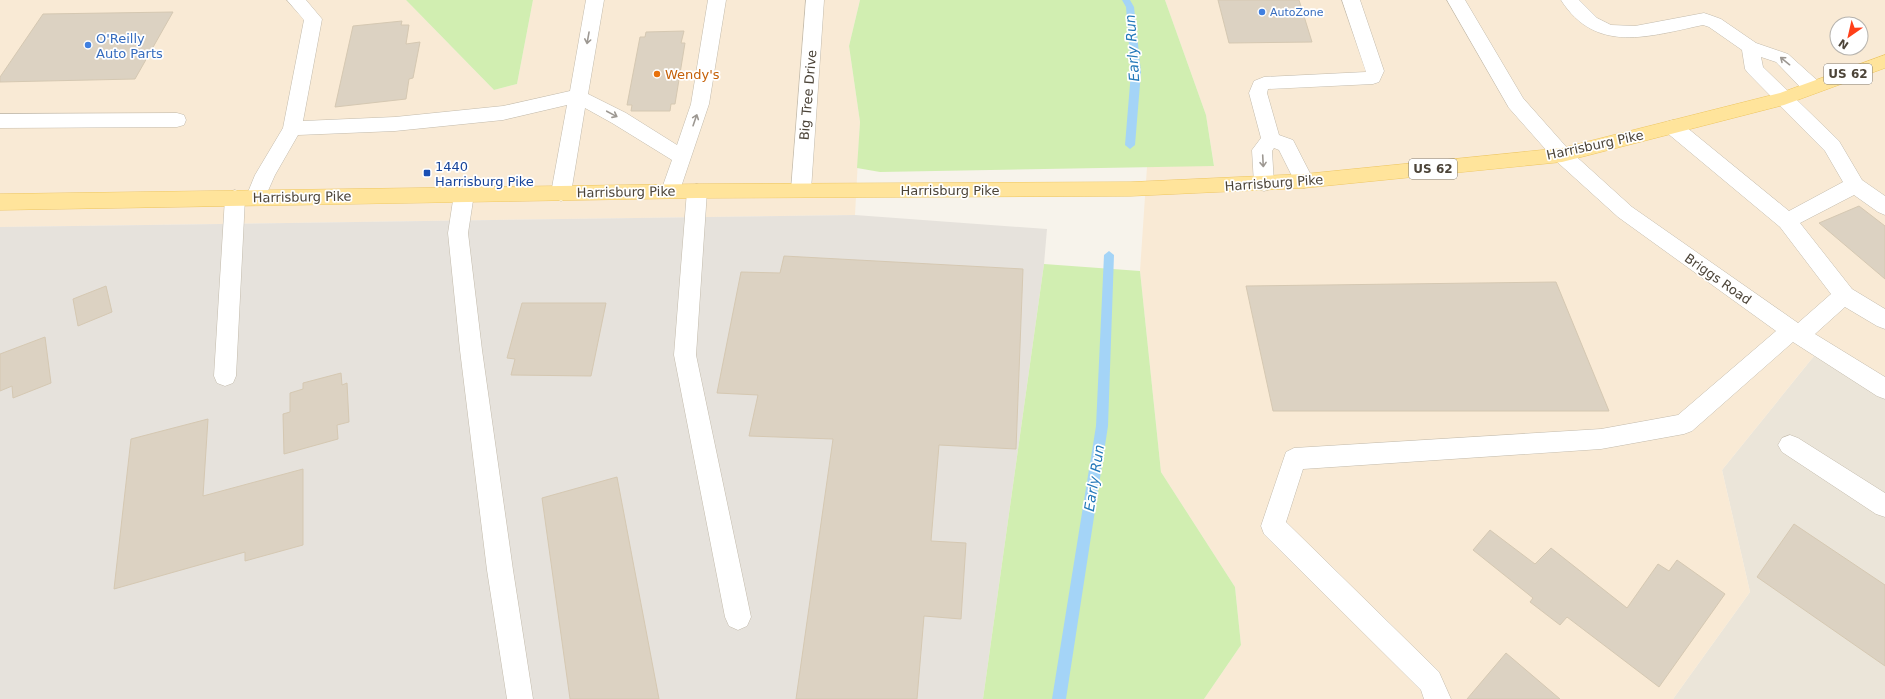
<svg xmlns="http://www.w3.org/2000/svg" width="1885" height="699" viewBox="0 0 1885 699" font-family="'DejaVu Sans',sans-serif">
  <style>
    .residential { fill: #ebe5d9 }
    .commercial { fill: #f9ead5; fill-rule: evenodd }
    .industrial { fill: #e6e2dc }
    .green { fill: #d1eeb1 }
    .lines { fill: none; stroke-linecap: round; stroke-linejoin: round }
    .stream { fill: #a4d4f7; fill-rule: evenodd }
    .building { fill: #dcd2c2; stroke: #d5c8b2 }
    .minor-casing { stroke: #c3bbac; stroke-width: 1 }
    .major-casing { stroke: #eec661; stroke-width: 1 }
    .minor { fill: #fff; fill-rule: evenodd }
    .major { fill: #ffe49b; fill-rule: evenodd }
    .oneway { stroke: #9d9892 }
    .shop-dot { fill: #3f7fe0; stroke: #fff; stroke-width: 1.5 }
    .food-dot { fill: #e8710a; stroke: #fff; stroke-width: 1.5 }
    .transit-dot { fill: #1a4fb4; stroke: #fff; stroke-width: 1.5 }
    .labels { text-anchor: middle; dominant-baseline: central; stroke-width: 3.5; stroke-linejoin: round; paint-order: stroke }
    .far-shop-label { font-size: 11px; fill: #366cbe; stroke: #fff; text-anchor: start }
    .shield { fill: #fff; stroke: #827c74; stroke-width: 1 }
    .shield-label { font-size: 12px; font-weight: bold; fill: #4c4438 }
    .shop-label { font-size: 13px; fill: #366cbe; stroke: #fff; text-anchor: start }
    .food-label { font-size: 13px; fill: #c56008; stroke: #fff; text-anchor: start }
    .street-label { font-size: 13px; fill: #4c4438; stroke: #fff }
    .transit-label { font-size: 13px; fill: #164399; stroke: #fff; text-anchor: start }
    .water-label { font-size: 14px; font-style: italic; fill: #2479ba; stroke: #fff }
  </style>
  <rect width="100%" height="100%" fill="#f7f3eb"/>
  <path class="residential" d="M1814,356L1885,399V699H1673L1750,592L1722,470Z"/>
  <path class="commercial" d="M0,0H406L494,90L517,84L533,0H860L849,46L860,122L855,215L0,227Z
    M1165,0H1885V399L1814,356L1722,470L1750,592L1673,699H1204L1241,645L1235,587L1161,472L1140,271L1147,167L1214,165L1206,115ZM1837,24H1861V48H1837Z"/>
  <path class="industrial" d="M855,215L1047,229L1044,264L983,699H0V227Z"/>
  <path class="green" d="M406,0H533L517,84L494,90Z
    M860,0H1165L1206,115L1214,166L880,172L857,168L860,122L849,46Z
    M1044,264L1140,271L1161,472L1235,587L1241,645L1204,699H983Z"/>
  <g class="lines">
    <path class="stream" d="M1122,0H1130L1134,7L1141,72L1135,145L1130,149L1125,145L1131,72L1126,7Z
      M1109,251L1114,255L1108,426L1066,699H1052L1096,426L1104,255Z"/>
  </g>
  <path class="building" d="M1218,0H1299L1312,42L1229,43Z
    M173,12L135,79L0,82V77L43,14Z
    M402,21L401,25H409L406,44L420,42L413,78L409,79L406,99L335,107L353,26Z
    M684,31L681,43H685L675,104H671L670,111H631L632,105H627L640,37H645L646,32Z
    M1859,206L1885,226V279L1819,223Z
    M784,256L1023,269L1016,449L939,445L931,541L966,543L961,619L924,616L917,699H796L833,439L749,436L758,395L717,393L741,272L780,273Z
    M1556,282L1609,411H1273L1246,286Z
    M106,286L112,312L78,326L73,299Z
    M522,303H606L591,376L511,375L515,359L507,358Z
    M45,337L51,383L13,398L12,386L0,391V354Z
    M341,373L342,385L347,383L349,422L337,425L338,439L284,454L283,414L290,412V393L303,389V383Z
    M208,419L203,496L303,469V545L245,561V552L114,589L131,439Z
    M617,477L659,699H570L542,498Z
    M1794,524L1885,585V666L1757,577Z
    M1490,530L1535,564L1551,548L1627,608L1658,564L1669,571L1677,560L1725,594L1659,687L1567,617L1560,625L1530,602L1533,598L1473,550Z
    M1506,653L1560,699H1467Z"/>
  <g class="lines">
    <g class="minor-casing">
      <path id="minor" d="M287,0H306L322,19L303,121L395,117L503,106L570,91L586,0H604L588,94L626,113L677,145L691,104L708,0H726L709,104L678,196L671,198L664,196L661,191L672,160L612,123L585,108L571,193L568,198L561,201L554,198L551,193L567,105L503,120L395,131L298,135L275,175L263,202L256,205L249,202L246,197L255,175L283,128L304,20Z
        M806,0H824L811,190L808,195L801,197L794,195L791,190Z
        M1342,0H1360L1384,71L1379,82L1373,84L1268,89L1267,93L1279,135L1293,140L1314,181L1311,186L1304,188L1297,186L1279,150L1274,148L1272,151L1274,184L1271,189L1264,191L1257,189L1254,184L1252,150L1261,138L1249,93L1254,81L1264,77L1366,72Z
        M1447,0H1465L1523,98L1569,150L1632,207L1798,323L1831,294L1780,227L1666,132L1664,127L1666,122L1673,120L1680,122L1789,211L1843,182L1825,151L1748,73L1745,69L1742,50L1709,27L1703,25C1650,36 1596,55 1561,0H1579L1597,18L1611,25L1635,26L1704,13L1710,15L1721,19L1756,43L1788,54L1819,82L1821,87L1819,92L1812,93L1805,92L1776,62L1761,57L1763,67L1839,141L1862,180L1885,196V215L1878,212L1854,195L1800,223L1852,289L1885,309V329L1877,326L1845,307L1815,334L1885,377V399L1877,396L1793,342L1692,431L1684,434L1601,449L1303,469L1286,522L1439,672L1451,699H1424L1421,690L1264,534L1261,526L1286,452L1294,448L1601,429L1678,415L1776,331L1618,217L1555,160L1509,108Z
        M177,113L184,115L186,120L184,125L177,127L0,128V114Z
        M697,184L704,186L707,191L696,355L751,617L747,626L738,630L729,626L725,617L674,355L687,191L690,186Z
        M464,186L471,189L474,194L468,233L482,350L513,570L533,699H507L487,570L460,350L448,233L454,194L457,189Z
        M235,190L242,193L245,198L236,376L233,383L225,386L217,383L214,376L225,198L228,193Z
        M1790,435L1798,438L1885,493V517L1876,514L1782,452L1778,445L1782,438Z"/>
    </g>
    <g class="major-casing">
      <path id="major" d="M1885,55V68L1784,105L1562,162L1304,188L1131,196L697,198L0,210V194L697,184L1131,182L1304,174L1562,148L1780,93Z"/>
    </g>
    <use href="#minor" class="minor"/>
    <use href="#major" class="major"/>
  </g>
  <defs><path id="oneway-shaft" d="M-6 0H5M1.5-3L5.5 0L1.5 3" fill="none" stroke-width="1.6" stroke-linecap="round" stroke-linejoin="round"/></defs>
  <g class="oneway">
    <use href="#oneway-shaft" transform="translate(588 38) rotate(100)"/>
    <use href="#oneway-shaft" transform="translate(1785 61) rotate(-141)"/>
    <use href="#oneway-shaft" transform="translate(612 114) rotate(28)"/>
    <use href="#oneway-shaft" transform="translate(695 120) rotate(-71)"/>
    <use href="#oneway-shaft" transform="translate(1263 161) rotate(87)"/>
  </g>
  <g class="shop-dot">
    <circle cx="1262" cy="12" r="4"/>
    <circle cx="88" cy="45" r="4"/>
  </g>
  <circle class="food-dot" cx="657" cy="74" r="4"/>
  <rect class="transit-dot" x="423" y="169" width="8" height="8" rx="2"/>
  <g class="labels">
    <g class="far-shop-label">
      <text x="1270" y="12">AutoZone</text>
    </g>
    <g class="shield">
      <rect x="1824" y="64" width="48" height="20" rx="3"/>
      <rect x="1409" y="159" width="48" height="20" rx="3"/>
    </g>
    <g class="shield-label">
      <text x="1848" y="74">US 62</text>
      <text x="1433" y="169">US 62</text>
    </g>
    <g class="shop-label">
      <text x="96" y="38">O'Reilly<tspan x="96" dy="15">Auto Parts</tspan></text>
    </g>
    <g class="food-label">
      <text x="665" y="74">Wendy's</text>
    </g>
    <g class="street-label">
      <text transform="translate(808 95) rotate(-85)">Big Tree Drive</text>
      <text transform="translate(1595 145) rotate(-12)">Harrisburg Pike</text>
      <text transform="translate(1274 183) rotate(-4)">Harrisburg Pike</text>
      <text x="950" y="190">Harrisburg Pike</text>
      <text transform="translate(626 192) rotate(-1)">Harrisburg Pike</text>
      <text transform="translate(302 197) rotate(-1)">Harrisburg Pike</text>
      <text transform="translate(1718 279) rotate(35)">Briggs Road</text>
    </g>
    <g class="transit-label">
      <text x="435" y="166">1440<tspan x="435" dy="15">Harrisburg Pike</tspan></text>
    </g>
    <g class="water-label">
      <text transform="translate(1132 48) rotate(-94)">Early Run</text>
      <text transform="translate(1094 478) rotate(-81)">Early Run</text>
    </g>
  </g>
  <g transform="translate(1849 36) rotate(214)"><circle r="19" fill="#ffffff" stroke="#b7b4af"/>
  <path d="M0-3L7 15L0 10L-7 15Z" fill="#ff3f19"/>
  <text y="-6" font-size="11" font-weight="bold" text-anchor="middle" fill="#4c4438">N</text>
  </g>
</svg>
